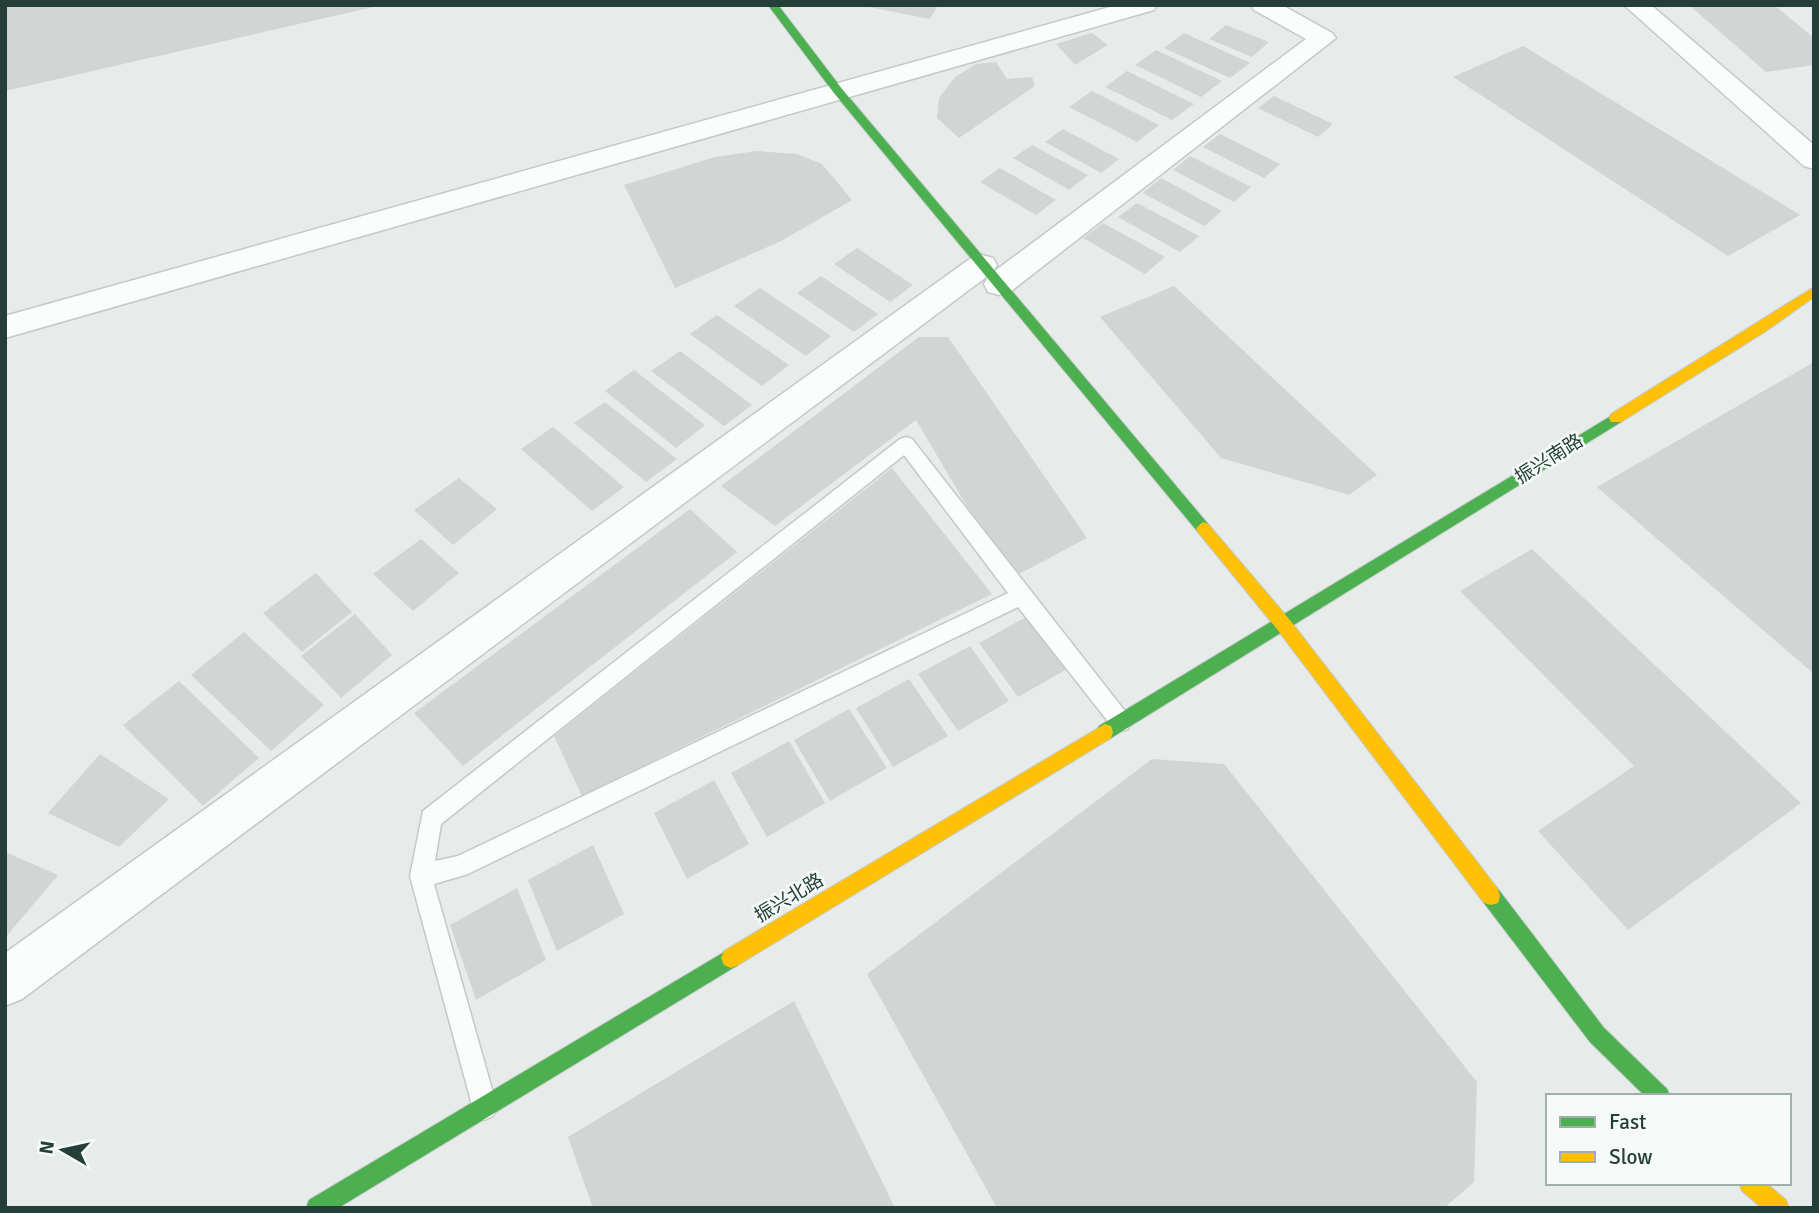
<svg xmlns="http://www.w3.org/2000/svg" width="1819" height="1213" viewBox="0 0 1819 1213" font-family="Signika,'Noto Sans SC',sans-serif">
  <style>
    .building { fill: #d1d5d4 }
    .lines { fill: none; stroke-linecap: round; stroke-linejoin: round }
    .lane-casing { stroke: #c4c9c7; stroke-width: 3 }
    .street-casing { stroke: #c4c9c7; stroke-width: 3 }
    .fast-casing { stroke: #c2c9c7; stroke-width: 2 }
    .slow-casing { stroke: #c2c9c7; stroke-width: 2 }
    .lane { fill: #fbfcfc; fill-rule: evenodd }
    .street { fill: #fbfcfc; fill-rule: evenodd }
    .fast { fill: #4caf50; fill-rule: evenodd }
    .slow { fill: #ffc107; fill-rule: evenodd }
    .labels { text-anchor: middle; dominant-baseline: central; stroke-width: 5; stroke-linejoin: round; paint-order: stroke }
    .street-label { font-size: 19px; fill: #243f39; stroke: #f5faf8 }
  </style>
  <rect width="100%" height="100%" fill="#e7ecea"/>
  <path class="building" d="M5,5H378V6L5,91Z
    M859,5H938L930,19Z
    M1689,5H1774L1814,38V65L1766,72Z
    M1226,25L1269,42L1252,57L1209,39Z
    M1092,33L1108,45L1075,65L1056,44Z
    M1184,33L1250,63L1230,78L1164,48Z
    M1523,46L1800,215L1728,256L1453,77Z
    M1156,50L1222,81L1201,97L1135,65Z
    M996,62L1007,79L1032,77L1035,86L959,138L937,118L939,98L955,77L976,64Z
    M1127,71L1194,104L1172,120L1105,87Z
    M1092,91L1159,125L1137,142L1069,107Z
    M1274,96L1333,124L1318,137L1258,108Z
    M1063,129L1119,159L1101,173L1045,142Z
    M1220,134L1280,164L1264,178L1203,147Z
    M1032,145L1088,175L1069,190L1013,158Z
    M757,151L797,154L822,164L852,200L781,241L675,288L624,185L715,157Z
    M1190,156L1251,187L1234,202L1173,170Z
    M1000,168L1056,200L1036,215L980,182Z
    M1161,178L1222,211L1204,226L1143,193Z
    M1137,203L1199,236L1180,252L1118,217Z
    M1103,223L1165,257L1145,274L1083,238Z
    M857,248L913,285L890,302L834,264Z
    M821,276L878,314L854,332L797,293Z
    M1174,286L1377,475L1349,495L1221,458L1100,317Z
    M760,288L831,336L806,356L734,306Z
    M717,315L789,365L762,386L690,334Z
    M919,337H948L1087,538L1010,579L916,420L775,526L721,486Z
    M680,351L752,405L724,426L651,371Z
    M1814,362V674L1597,487Z
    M634,370L705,425L676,448L605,391Z
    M605,402L677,459L646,482L574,423Z
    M553,427L624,487L592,511L521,449Z
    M892,468L992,594L582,796L554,736Z
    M459,478L497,509L453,545L414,510Z
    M690,509L737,552L463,766L414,713Z
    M421,539L459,573L413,611L373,574Z
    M1532,549L1801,803L1628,930L1538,831L1634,766L1460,591Z
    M316,573L352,612L302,652L263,613Z
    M355,614L392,655L341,698L301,656Z
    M1028,616L1069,668L1018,697L979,643Z
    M244,632L324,705L271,751L191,675Z
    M970,646L1009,701L958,731L918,674Z
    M909,679L948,736L893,767L856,708Z
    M179,681L259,758L203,806L123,725Z
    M849,709L887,768L830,801L794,740Z
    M789,741L825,803L767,837L731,773Z
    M100,754L169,799L119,847L48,813Z
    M1152,759L1224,764L1477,1082L1474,1182L1444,1208H997L867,974Z
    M714,780L749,844L687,879L654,813Z
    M593,845L624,914L557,951L528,880Z
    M5,852L58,875L5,938Z
    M517,888L546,960L476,1000L450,925Z
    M794,1001L895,1208H593L568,1137Z"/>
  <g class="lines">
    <g class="lane-casing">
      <path id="lane" d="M906,437L912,439L1128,715L1131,722L1128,729L1121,731L1114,729L1018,607L468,874L434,884L497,1107L493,1116L484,1120L475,1116L410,876L423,811L900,439ZM904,455L1008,593L458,856L435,861L441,824Z"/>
    </g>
    <g class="street-casing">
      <path id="street" d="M1117,5H1157L1154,10L5,338V316Z
        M1251,5H1282L1332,33L1336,38L1010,292L999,295L988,292L984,284L988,276L1306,39L1254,10Z
        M1624,5H1651L1814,145V169L1804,166Z
        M982,255L993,258L997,265L993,272L22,999L5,1006V953L971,258Z"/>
    </g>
    <g class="fast-casing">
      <path id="fast" d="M768,5H778L842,89L1208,524L1210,528L1208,532H1198L834,93Z
        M1616,413L1623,418L1621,422L1111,738L1105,740L1099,738L1097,732L1099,726Z
        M1491,887L1498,889L1604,1028L1667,1089L1670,1096H1645L1590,1042L1484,903L1482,896L1484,889Z
        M731,948L738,951L741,958L738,965L338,1208H306L309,1200Z"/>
    </g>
    <g class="slow-casing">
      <path id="slow" d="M1814,287V297L1763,333L1621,422H1611L1609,418L1611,414Z
        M1203,522L1208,524L1289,619L1498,889L1500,896L1498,903L1491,905L1484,903L1277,629L1198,532L1196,528Z
        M1105,724L1111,726L1113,732L1111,738L738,965L731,968L724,965L721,958L724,951Z
        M1739,1183H1766L1786,1200L1789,1208H1762L1742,1191Z"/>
    </g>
    <use href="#lane" class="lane"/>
    <use href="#street" class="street"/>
    <use href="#fast" class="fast"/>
    <use href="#slow" class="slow"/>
  </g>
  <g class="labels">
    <g class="street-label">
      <text transform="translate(1549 459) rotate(-32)">振兴南路</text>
      <text transform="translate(789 898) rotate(-31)">振兴北路</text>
    </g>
  </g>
  <rect width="1819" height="1213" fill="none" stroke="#243f39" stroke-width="14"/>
  <rect x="1546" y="1094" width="245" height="91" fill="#f5faf8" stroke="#a1afac" stroke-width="2"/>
  <rect x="1560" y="1117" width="35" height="10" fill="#4caf50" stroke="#a1afac" stroke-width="2"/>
  <text x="1609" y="1129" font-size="21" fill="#243f39">Fast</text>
  <rect x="1560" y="1152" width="35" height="10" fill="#ffc107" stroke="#a1afac" stroke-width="2"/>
  <text x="1609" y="1164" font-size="21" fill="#243f39">Slow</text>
  <g transform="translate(63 1150) rotate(279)" stroke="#f5faf8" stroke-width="5" paint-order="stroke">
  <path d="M0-5L12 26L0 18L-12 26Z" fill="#243f39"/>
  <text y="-10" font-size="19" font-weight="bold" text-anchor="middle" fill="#243f39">N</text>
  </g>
</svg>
